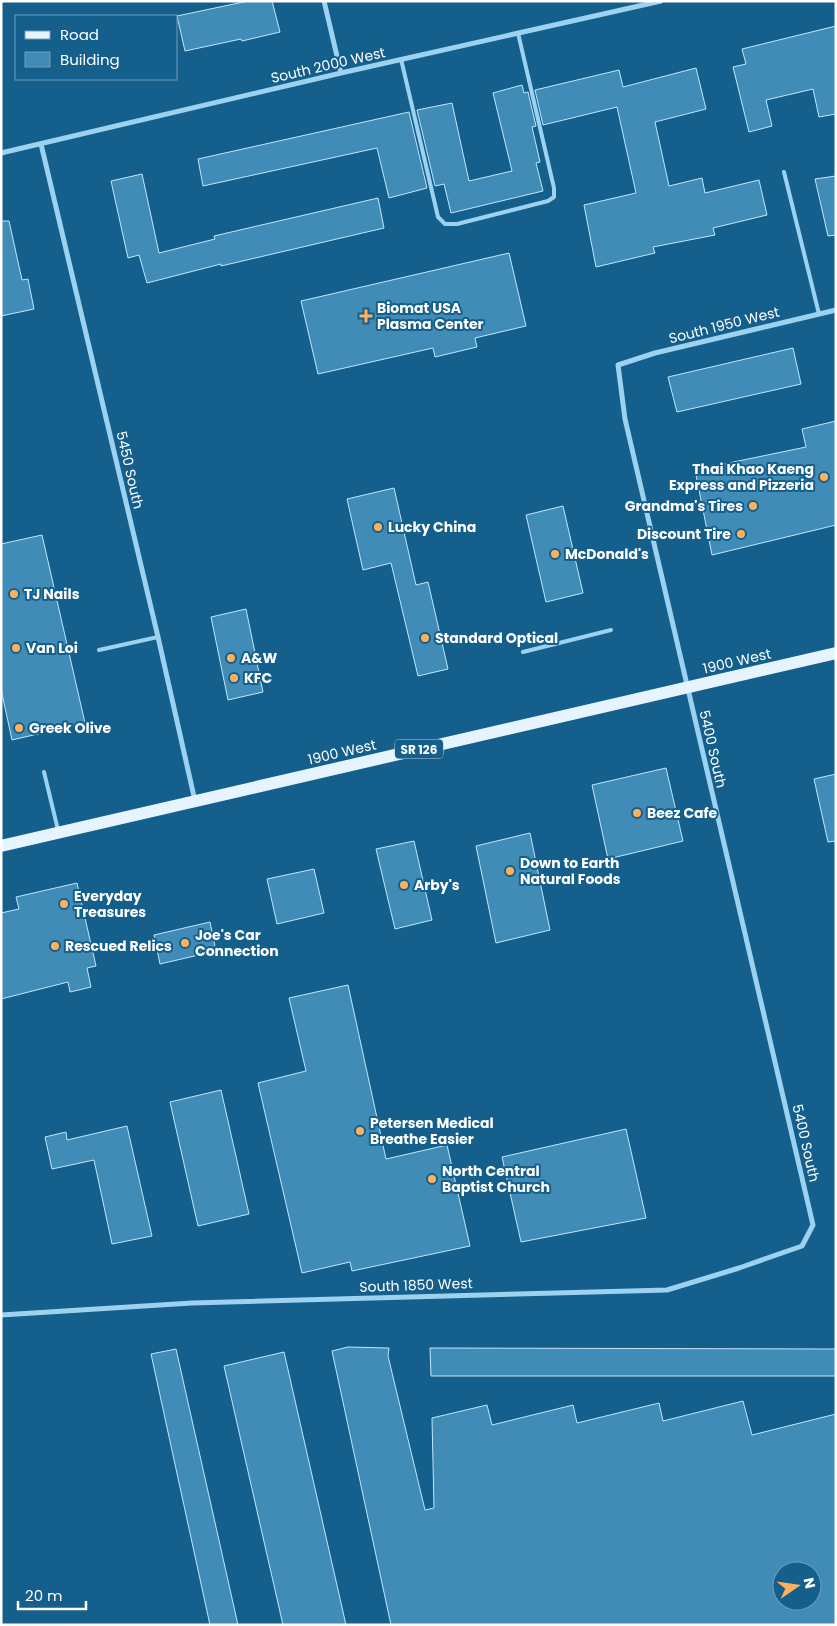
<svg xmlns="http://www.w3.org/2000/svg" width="837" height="1626" viewBox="0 0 837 1626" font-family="Poppins,sans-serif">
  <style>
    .building { fill: #418cb6; stroke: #c2e7fb; fill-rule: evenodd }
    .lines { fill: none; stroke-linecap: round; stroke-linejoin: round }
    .service { stroke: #9cd2f0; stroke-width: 4 }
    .minor { stroke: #9cd2f0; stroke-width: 5 }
    .primary { stroke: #e5f4ff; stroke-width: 12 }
    .poi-dot { fill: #ffb05b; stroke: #145f8b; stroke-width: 2 }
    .labels { text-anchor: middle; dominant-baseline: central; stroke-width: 4; stroke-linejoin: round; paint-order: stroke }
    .shield { fill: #145f8b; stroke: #b8cfdc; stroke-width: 1 }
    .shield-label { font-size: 12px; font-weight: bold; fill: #fff }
    .street-label { font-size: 14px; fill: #fff; stroke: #145f8b }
    .poi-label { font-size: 14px; font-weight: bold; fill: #fff; stroke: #145f8b; text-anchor: start }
  </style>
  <rect width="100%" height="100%" fill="#145f8b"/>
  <path class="building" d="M248,1H272L280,32L242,41L241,39L185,51L177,16Z
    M836,26V114L819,117L813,89L766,100L772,126L749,132L733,67L746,64L742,49Z
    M696,68L706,109L655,122L669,186L702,178L705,193L759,180L767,215L713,228L715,235L653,247L655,253L596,267L584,205L636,193L617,107L543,125L535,90L619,70L623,87Z
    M522,85L524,93L528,92L536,126L532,127L540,162L536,163L543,191L451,213L444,184L435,186L417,110L452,103L469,181L512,171L493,93Z
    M409,112L427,188L389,198L377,148L203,186L198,159Z
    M142,174L159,253L215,239L214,236L378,198L384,228L221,266V264L147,283L139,255L128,258L111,181Z
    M836,176V235L828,236L815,179Z
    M1,221H9L22,280L28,279L34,309L1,316Z
    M509,253L526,326L475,338L477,347L435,357L433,348L318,374L301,301Z
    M793,348L801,384L677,412L668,377Z
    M836,421V525L712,555L695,470L806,447L802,429Z
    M394,488L416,585L428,582L448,669L418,676L391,563L363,570L347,499Z
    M563,506L583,593L546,602L526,515Z
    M42,535L85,723L12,740L1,689V544Z
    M246,609L263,692L228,700L211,617Z
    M666,768L683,841L608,859L592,785Z
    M836,774V841L828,842L814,779Z
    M530,833L550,930L496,943L476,846Z
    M414,841L432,920L395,929L376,849Z
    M314,869L324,913L277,924L267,879Z
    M77,883L96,966L87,968L91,987L70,992L68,982L1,999V913L19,909L16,897Z
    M210,922L216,951L160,964L154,935Z
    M348,985L386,1159L447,1145L470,1246L352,1271L350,1262L302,1273L258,1083L306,1071L289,998Z
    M221,1090L249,1214L198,1226L170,1102Z
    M127,1126L152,1236L112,1244L94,1160L52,1169L45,1137L66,1132L67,1140Z
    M626,1129L646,1218L521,1242L502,1157Z
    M348,1347L389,1348L388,1356L425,1510L434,1508L432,1418L487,1405L492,1425L573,1405L577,1423L659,1403L663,1421L743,1401L752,1435L836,1414V1625H391L332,1351ZM782,1571H812V1601H782Z
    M430,1348L836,1349V1376H431Z
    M176,1349L238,1625H210L151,1354Z
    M284,1352L346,1625H283L224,1366Z"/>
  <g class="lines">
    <path class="service" d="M401,59L438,217L445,224H457L548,201L554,197V188L518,33
      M784,172L819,314
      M99,650L158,637
      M523,652L611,630
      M44,772L58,830"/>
    <path class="minor" d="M324,1L341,73
      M41,144L158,637L195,801
      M1,153L341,73L661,1
      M1,1315L192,1303L667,1290L739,1268L802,1246L813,1225L625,419L618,365L655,353L836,310"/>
    <path class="primary" d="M1,846L836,653"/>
  </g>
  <g class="poi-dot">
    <path d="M363.5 308.5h5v5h5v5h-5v5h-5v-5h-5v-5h5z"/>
    <circle cx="824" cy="477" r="5"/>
    <circle cx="753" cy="506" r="5"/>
    <circle cx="378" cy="527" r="5"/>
    <circle cx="741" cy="534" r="5"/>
    <circle cx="555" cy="554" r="5"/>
    <circle cx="14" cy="594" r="5"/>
    <circle cx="425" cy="638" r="5"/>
    <circle cx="16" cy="648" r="5"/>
    <circle cx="231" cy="658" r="5"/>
    <circle cx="234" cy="678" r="5"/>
    <circle cx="19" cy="728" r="5"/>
    <circle cx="637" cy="813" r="5"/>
    <circle cx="510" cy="871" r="5"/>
    <circle cx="404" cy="885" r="5"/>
    <circle cx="64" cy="904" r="5"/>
    <circle cx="185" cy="943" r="5"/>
    <circle cx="55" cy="946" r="5"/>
    <circle cx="360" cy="1131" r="5"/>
    <circle cx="432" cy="1179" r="5"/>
  </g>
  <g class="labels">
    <rect class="shield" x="395" y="739.5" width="48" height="19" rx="4"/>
    <g class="shield-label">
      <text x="419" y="749">SR 126</text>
    </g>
    <g class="street-label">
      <text transform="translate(328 65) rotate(-13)">South 2000 West</text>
      <text transform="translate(724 325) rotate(-14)">South 1950 West</text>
      <text transform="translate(130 470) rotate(77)">5450 South</text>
      <text transform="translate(737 661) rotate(-13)">1900 West</text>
      <text transform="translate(713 749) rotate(77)">5400 South</text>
      <text transform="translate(342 752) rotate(-13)">1900 West</text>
      <text transform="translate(806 1143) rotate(77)">5400 South</text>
      <text transform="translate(416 1285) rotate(-2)">South 1850 West</text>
    </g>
    <g class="poi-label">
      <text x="377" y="308">Biomat USA<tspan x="377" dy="16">Plasma Center</tspan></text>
      <text x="814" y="469" text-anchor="end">Thai Khao Kaeng<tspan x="814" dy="16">Express and Pizzeria</tspan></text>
      <text x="743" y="506" text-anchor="end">Grandma's Tires</text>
      <text x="388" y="527">Lucky China</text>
      <text x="731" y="534" text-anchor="end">Discount Tire</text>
      <text x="565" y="554">McDonald's</text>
      <text x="24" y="594">TJ Nails</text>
      <text x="435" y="638">Standard Optical</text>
      <text x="26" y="648">Van Loi</text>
      <text x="241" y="658">A&amp;W</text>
      <text x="244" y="678">KFC</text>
      <text x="29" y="728">Greek Olive</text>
      <text x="647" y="813">Beez Cafe</text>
      <text x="520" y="863">Down to Earth<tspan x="520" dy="16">Natural Foods</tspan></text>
      <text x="414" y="885">Arby's</text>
      <text x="74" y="896">Everyday<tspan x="74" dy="16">Treasures</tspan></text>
      <text x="195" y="935">Joe's Car<tspan x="195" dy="16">Connection</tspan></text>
      <text x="65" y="946">Rescued Relics</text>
      <text x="370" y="1123">Petersen Medical<tspan x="370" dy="16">Breathe Easier</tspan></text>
      <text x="442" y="1171">North Central<tspan x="442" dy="16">Baptist Church</tspan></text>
    </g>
  </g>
  <rect width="837" height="1626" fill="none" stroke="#ffffff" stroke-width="5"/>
  <rect x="15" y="15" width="162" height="65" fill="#145f8b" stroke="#729fb9"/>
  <rect x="25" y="31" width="25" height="8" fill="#e5f4ff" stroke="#729fb9"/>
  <text x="60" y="40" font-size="15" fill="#ffffff">Road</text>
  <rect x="25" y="52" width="25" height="15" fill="#418cb6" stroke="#729fb9"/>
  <text x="60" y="65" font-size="15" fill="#ffffff">Building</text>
  <g transform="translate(797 1586) rotate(77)"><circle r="24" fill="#145f8b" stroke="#729fb9"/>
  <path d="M0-4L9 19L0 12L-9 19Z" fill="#ffb05b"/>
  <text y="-8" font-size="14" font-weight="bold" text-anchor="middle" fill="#ffffff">N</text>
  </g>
  <path d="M18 1601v8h68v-8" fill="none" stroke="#ffffff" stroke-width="2.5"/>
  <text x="25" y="1601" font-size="15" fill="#ffffff" stroke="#145f8b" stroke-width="4" paint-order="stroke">20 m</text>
</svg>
